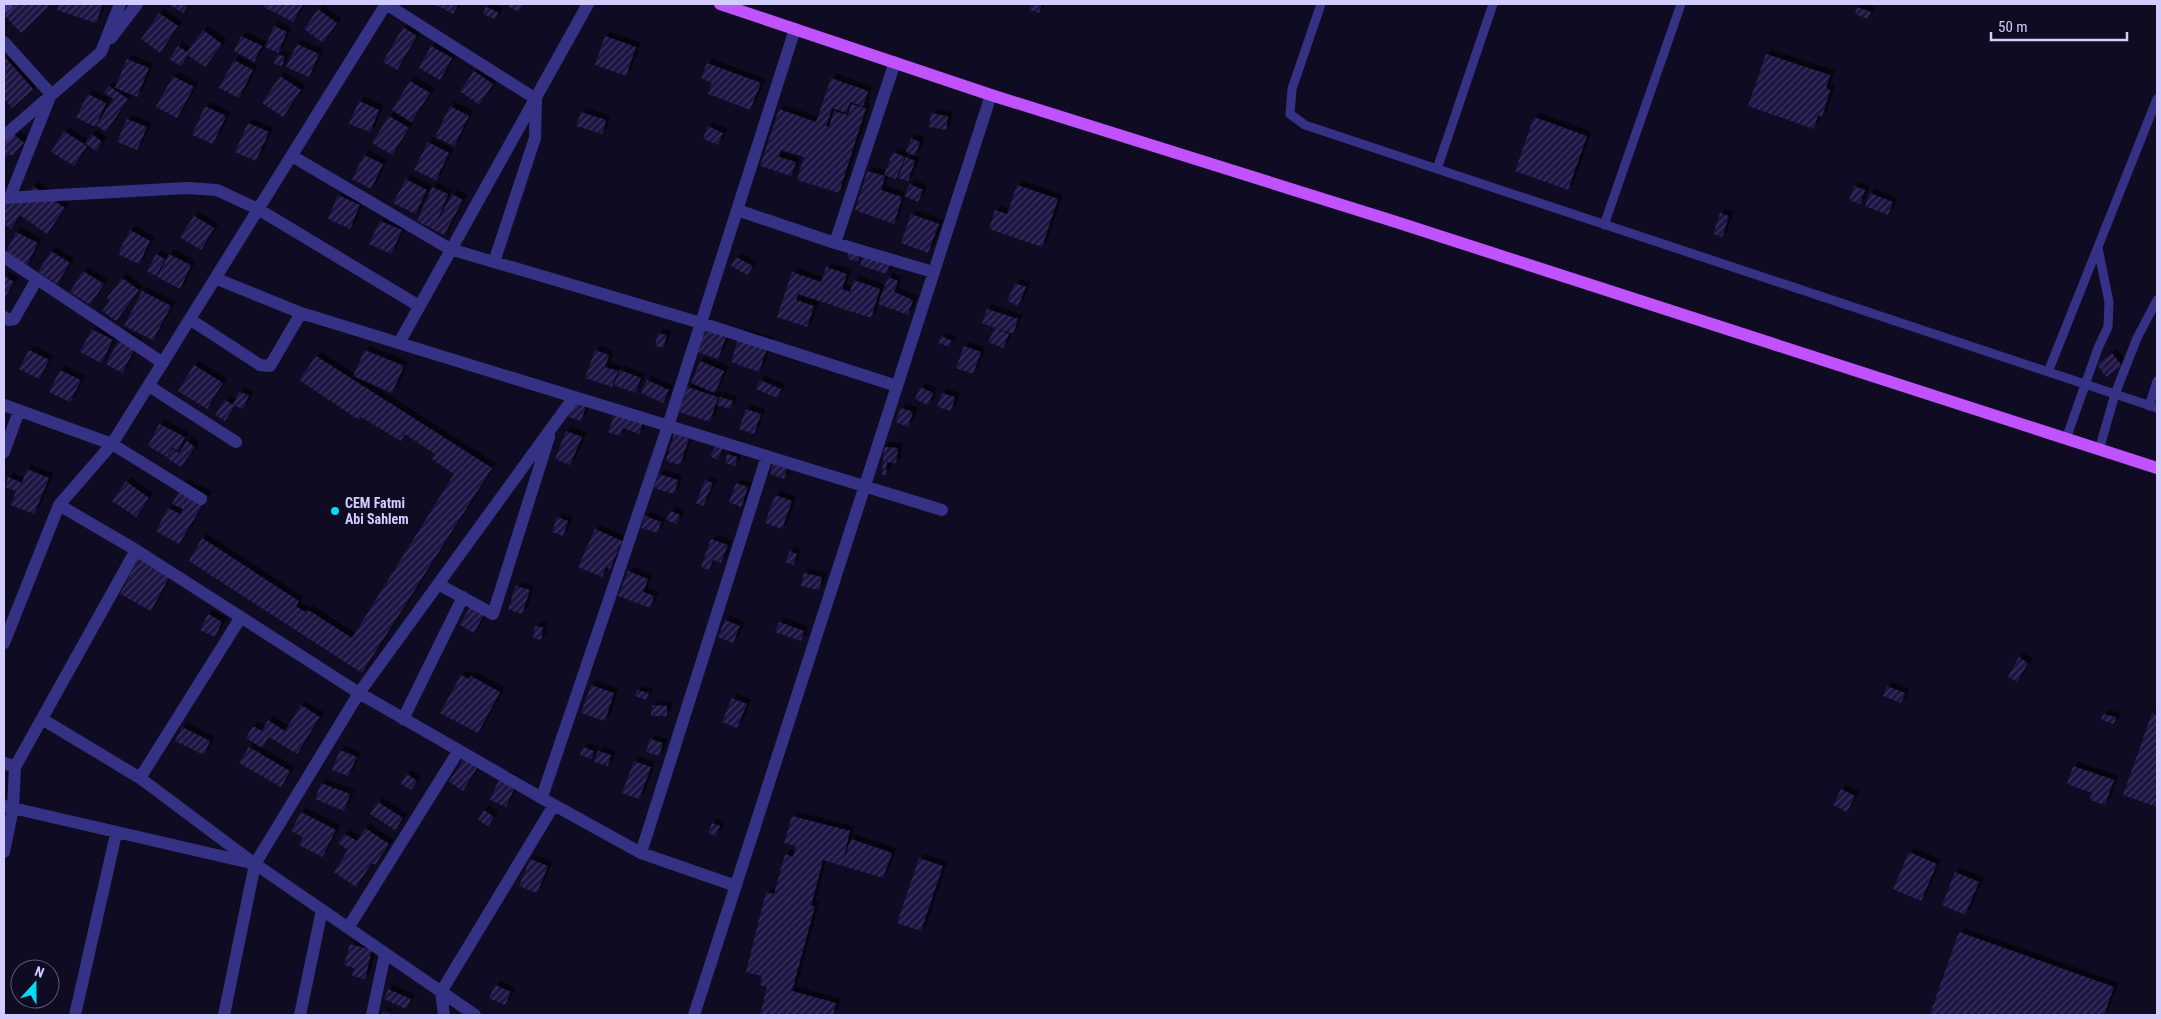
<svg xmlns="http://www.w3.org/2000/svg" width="2161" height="1019" viewBox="0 0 2161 1019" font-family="'Roboto Condensed',sans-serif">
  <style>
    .building { fill: url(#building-hatch); filter: url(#shadow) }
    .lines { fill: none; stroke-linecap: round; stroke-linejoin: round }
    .lane { stroke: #353285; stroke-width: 9 }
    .street { stroke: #353285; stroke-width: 12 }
    .primary { stroke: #c053ff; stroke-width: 12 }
    .poi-dot { fill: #00dcf7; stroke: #0f0b22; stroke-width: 2 }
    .labels { text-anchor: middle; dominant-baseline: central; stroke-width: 4; stroke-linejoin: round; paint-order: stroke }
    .poi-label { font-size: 14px; font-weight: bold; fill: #d2ccff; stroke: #0f0b22; text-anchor: start }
  </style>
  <defs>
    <pattern id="building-hatch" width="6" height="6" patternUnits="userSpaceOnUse" patternTransform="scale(1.25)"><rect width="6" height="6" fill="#1f1544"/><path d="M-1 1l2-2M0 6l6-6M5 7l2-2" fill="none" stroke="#3f3660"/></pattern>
    <filter id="shadow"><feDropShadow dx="4.5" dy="-4.5" stdDeviation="0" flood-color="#0009"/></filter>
  </defs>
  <rect width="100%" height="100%" fill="#0f0b22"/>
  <path class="building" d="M16,4H51L21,33L4,15Z
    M59,4H103L96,23L57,10Z
    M168,4H189L183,13Z
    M266,4H303L293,22L264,7Z
    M434,4H458L453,14Z
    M505,4H524L518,12Z
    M1031,4H1042L1039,13L1029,10Z
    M486,7L498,12L495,19L483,14Z
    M1857,7L1871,12L1868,19L1855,14Z
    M318,9L337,23L323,43L304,29Z
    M159,13L178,26L160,53L141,39Z
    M274,26L287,32L278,53L265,47Z
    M403,27L417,36L397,70L383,62Z
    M203,30L222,44L205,67L188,55L181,66L169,59L178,46L187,52Z
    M241,36L262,46L254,62L234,51Z
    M605,36L636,47L626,76L595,65Z
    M297,44L319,54L309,77L286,67Z
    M431,46L452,58L440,80L419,68Z
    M1766,54L1830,75L1826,88L1830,90L1822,117L1818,115L1814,129L1748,106Z
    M277,55L285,56L282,66L274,64Z
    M4,56L33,89L12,108L4,99Z
    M127,59L149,68L137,97L115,88Z
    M234,60L253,70L239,98L219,88Z
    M707,63L761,83L750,110L708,94L712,83L701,78Z
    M474,71L493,84L479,105L460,91Z
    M173,76L194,87L177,118L156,107Z
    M280,76L301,90L283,117L262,103Z
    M831,78L868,91L863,106L850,102L846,113L832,108L826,126L829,127L834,111L848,115L851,104L866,108L839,193L797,180L804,157L781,150L779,157L796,162L791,176L760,166L779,109L816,122Z
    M410,81L430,93L411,122L392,110Z
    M109,86L128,99L106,132L96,125L114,99L104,93Z
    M88,94L106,103L95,127L76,117Z
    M359,101L379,110L370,132L349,124Z
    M205,106L226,116L213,144L192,135Z
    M450,106L469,116L454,146L435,137Z
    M581,112L606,120L602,134L576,126Z
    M931,113L948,116L946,130L929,127Z
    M389,116L409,128L392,155L372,143Z
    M1534,117L1587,136L1568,190L1515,171Z
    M127,119L147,127L137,150L117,142Z
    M248,123L269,132L256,161L235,152Z
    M708,126L723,133L718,145L703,139Z
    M9,130L24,143L12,156L9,154L4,160V136Z
    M64,131L87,146L74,166L51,152Z
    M92,134L102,142L96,151L85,143Z
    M911,138L920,142L915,156L906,152Z
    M428,142L449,153L436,180L414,170Z
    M893,152L905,157L896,179L884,175Z
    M364,155L383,164L371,189L352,179Z
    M906,157L915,161L908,181L898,178Z
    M867,171L885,176L881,190L902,197L894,224L855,210Z
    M406,179L427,190L415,214L393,203Z
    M910,184L923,190L918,202L904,196Z
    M1017,185L1058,199L1042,247L989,229L995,210L1007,214Z
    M33,186L65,208L47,234L20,215L11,229L4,224V197L24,199Z
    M1854,186L1865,190L1860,204L1849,200Z
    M432,187L448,194L436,224L452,194L463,200L444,235L417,221Z
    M1870,193L1893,202L1888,215L1865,206Z
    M338,195L360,205L350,229L328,219Z
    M1720,213L1729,216L1722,237L1713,234Z
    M911,214L939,224L928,253L901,243Z
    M194,216L214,228L201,250L180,237Z
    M380,221L402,230L391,254L369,244Z
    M130,230L150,241L139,264L118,254Z
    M16,232L38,243L27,265L5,254Z
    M849,249L859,251L858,261L847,259Z
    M51,251L70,263L57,284L38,272Z
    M864,251L891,261L886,274L860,265Z
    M156,254L165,259L156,276L147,271Z
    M169,254L191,265L180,289L157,277Z
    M736,257L753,266L747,275L731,266Z
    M826,267L847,274L842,289L850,292L854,280L880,289L871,318L798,294L796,300L814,306L807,327L777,317L792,272L821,282Z
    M83,271L104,284L90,305L70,292Z
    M4,276L14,282L4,299Z
    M888,277L898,281L894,292L913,300L908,315L878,304Z
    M122,278L139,290L116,321L102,311L110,301L107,298Z
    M1015,283L1026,287L1018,306L1007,301Z
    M142,291L171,306L153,340L124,326Z
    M987,309L1018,319L1013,334L982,323Z
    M706,326L727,334L718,359L697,352Z
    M995,328L1009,334L1003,348L988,342Z
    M92,329L113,340L101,363L80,352Z
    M658,333L667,335L663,348L655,346Z
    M740,333L769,342L759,372L731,362Z
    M122,334L138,343L122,373L106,364Z
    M941,336L952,341L949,347L939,343Z
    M964,346L981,352L973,374L956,368Z
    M29,350L49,360L39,379L19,369Z
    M365,350L404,366L392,393L353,376Z
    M595,350L609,355L605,367L618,371L612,387L585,378Z
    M2112,353L2122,366L2106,377L2097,364Z
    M316,356L492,468L362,673L189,561L202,538L299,601L296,606L305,612L308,610L352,638L454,474L432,459L435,454L405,434L401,441L361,417L359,420L299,380Z
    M700,361L724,371L715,393L691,383Z
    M194,365L223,383L207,409L178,391Z
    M60,370L81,380L70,402L49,392Z
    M620,370L641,378L635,393L614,385Z
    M647,380L669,390L663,403L641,393Z
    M760,380L781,389L777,398L756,389Z
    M687,387L718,397L710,422L679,412Z
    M920,387L933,393L928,405L915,399Z
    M239,392L249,395L243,409L233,405Z
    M942,393L955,397L951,411L937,407Z
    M720,397L733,401L730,409L717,405Z
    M575,399L587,403L581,421L568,417Z
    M225,400L235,406L225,421L215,415Z
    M901,408L913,412L908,427L895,422Z
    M746,409L761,414L754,434L739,429Z
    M615,413L643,423L639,434L623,428L620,436L608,432Z
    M159,424L185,437L178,451L170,446L172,448L167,457L148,446Z
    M566,431L582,437L570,465L555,459Z
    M674,434L689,439L680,465L666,461Z
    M187,441L195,447L181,467L167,458L173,449L179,453Z
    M716,445L723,449L717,460L710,456Z
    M884,447L898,448L896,463L887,462L886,475H882Z
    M727,454L737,457L735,466L725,463Z
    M773,464L787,469L784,479L770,474Z
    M27,469L49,478L34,514L11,505L16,491L5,487L8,477L22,483Z
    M659,474L678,480L674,494L654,488Z
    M705,480L713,483L703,506L696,503Z
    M126,481L149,498L136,517L112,501Z
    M183,483L208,496L179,544L156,531L168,508L180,514L183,509L172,504Z
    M736,483L748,487L741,507L729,502Z
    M775,495L792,501L782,529L765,523Z
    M671,511L680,515L676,524L666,520Z
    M645,516L661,522L657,533L641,528Z
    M557,517L568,521L563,536L552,532Z
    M595,529L622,541L610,569L606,567L602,577L578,567Z
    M711,539L728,545L721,563L713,560L709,570L701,567Z
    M790,551L797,554L793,565L785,562Z
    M140,555L172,572L151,611L120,594Z
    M628,571L648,579L643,592L654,596L650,608L618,596Z
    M804,573L822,577L819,590L801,586Z
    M516,586L530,590L522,614L508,609Z
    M472,603L486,611L474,633L460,625Z
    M208,614L222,622L215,637L200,630Z
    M725,620L740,626L733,643L718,637Z
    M779,622L804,631L801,641L775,632Z
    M535,626L543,627L541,640L533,638Z
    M2019,657L2028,663L2017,682L2008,677Z
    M461,675L469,679L471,676L500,692L478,733L440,713Z
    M591,685L614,693L605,721L581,713Z
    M1887,686L1905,693L1901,703L1883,696Z
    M637,690L649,693L646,700L635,696Z
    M732,698L747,704L737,728L722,722Z
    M301,705L320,717L297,754L269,737L262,748L246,738L253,726L262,731L268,720L285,731Z
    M652,705L667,706V716H651Z
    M2152,713L2157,715V807L2123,795Z
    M2103,714L2116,717L2114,724L2101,720Z
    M182,727L210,741L204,755L175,741Z
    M650,739L663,743L659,756L646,752Z
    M249,747L290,771L281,787L239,763Z
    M583,747L594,751L591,759L580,755Z
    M340,750L357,757L348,776L332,770Z
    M598,751L611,755L608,766L594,762Z
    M466,755L480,763L463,791L449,782Z
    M634,761L651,767L639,799L622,793Z
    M2073,766L2114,780L2105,805L2090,800L2092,793L2067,784Z
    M407,774L417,781L411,790L401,784Z
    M501,775L517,782L506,807L490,800Z
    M321,783L350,794L344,811L315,799Z
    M1841,789L1855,796L1847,812L1833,805Z
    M378,802L403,818L395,830L370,814Z
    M484,810L494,817L488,826L478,820Z
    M301,812L336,830L322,857L299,845L303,837L291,831Z
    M792,816L850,831L843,861L851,839L892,853L883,878L823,860L811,906H815L792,991L836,1003L833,1015H760L767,987L760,985L762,976L746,972L766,892L774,894L785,854L793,857L796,846L784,843Z
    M712,823L720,826L716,836L708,833Z
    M365,828L389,844L375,865L372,863L356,887L334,872L348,850L338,843L345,834L357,841Z
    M1909,852L1937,864L1921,901L1893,889Z
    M919,858L943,866L921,931L897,923Z
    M530,859L548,866L537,893L519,886Z
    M1955,872L1979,882L1965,915L1942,905Z
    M1959,932L2114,987L2104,1015L1930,1014Z
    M350,944L372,950L365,979L352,976L354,968L344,965Z
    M495,985L511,992L505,1005L489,998Z
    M388,989L411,999L406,1009L384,999Z
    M383,1012L394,1015H382Z"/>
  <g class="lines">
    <path class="lane" d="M1321,4L1292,89L1290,114L1305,125L2157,408
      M1437,169L1493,4
      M1604,225L1681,4
      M2048,372L2157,99
      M2149,406L2157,381
      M2066,439L2098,348L2108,327L2109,302L2098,248
      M2099,450L2115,394L2137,338L2157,300"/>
    <path class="street" d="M386,4L536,99L535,138L494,262
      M4,7L8,4
      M111,38L137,4
      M4,42L51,94L10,197
      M4,136L101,52L120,4
      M292,156L450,249L701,323L897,386
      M4,198L187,188L217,190L258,209L419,306
      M737,210L835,243L933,272
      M835,243L895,62
      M4,257L163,363
      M217,279L301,313L942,510
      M4,317L9,320L14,319L37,279
      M191,320L260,365L270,366L301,313
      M399,343L588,4
      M149,386L236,442
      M4,405L112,444L201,499
      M4,452L19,411
      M59,505L136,550L359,693L554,805L641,853L736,886
      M438,584L493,614L549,437
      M4,643L59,505L112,444L386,4
      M42,719L140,778L251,861
      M403,719L463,597
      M4,763L15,767L136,550
      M140,778L241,617
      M542,797L668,426L795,29
      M4,806L255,864L475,1015
      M4,852L13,808L15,767
      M641,853L767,456
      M348,928L459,750
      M75,1015L116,834
      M224,1015L255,864L359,693L574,397
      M300,1015L322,910
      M372,1015L385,954
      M444,1015L441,992L554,805
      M694,1015L991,95"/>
    <path class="primary" d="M720,4L991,95L1393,221L2157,468"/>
  </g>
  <circle class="poi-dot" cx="335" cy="511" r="5"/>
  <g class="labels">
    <g class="poi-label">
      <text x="345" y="503">CEM Fatmi<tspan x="345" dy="16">Abi Sahlem</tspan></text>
    </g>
  </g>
  <rect width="2161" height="1019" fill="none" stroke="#d2ccff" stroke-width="10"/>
  <g transform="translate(35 984) rotate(21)"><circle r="24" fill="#0f0b22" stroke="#5d587a"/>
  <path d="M0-4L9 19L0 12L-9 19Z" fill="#00dcf7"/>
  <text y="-8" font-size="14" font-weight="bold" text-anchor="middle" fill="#d2ccff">N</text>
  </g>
  <path d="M1991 32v8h136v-8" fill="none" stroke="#d2ccff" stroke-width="2.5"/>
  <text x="1998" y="32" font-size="15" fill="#d2ccff" stroke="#0f0b22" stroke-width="4" paint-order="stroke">50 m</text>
</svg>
